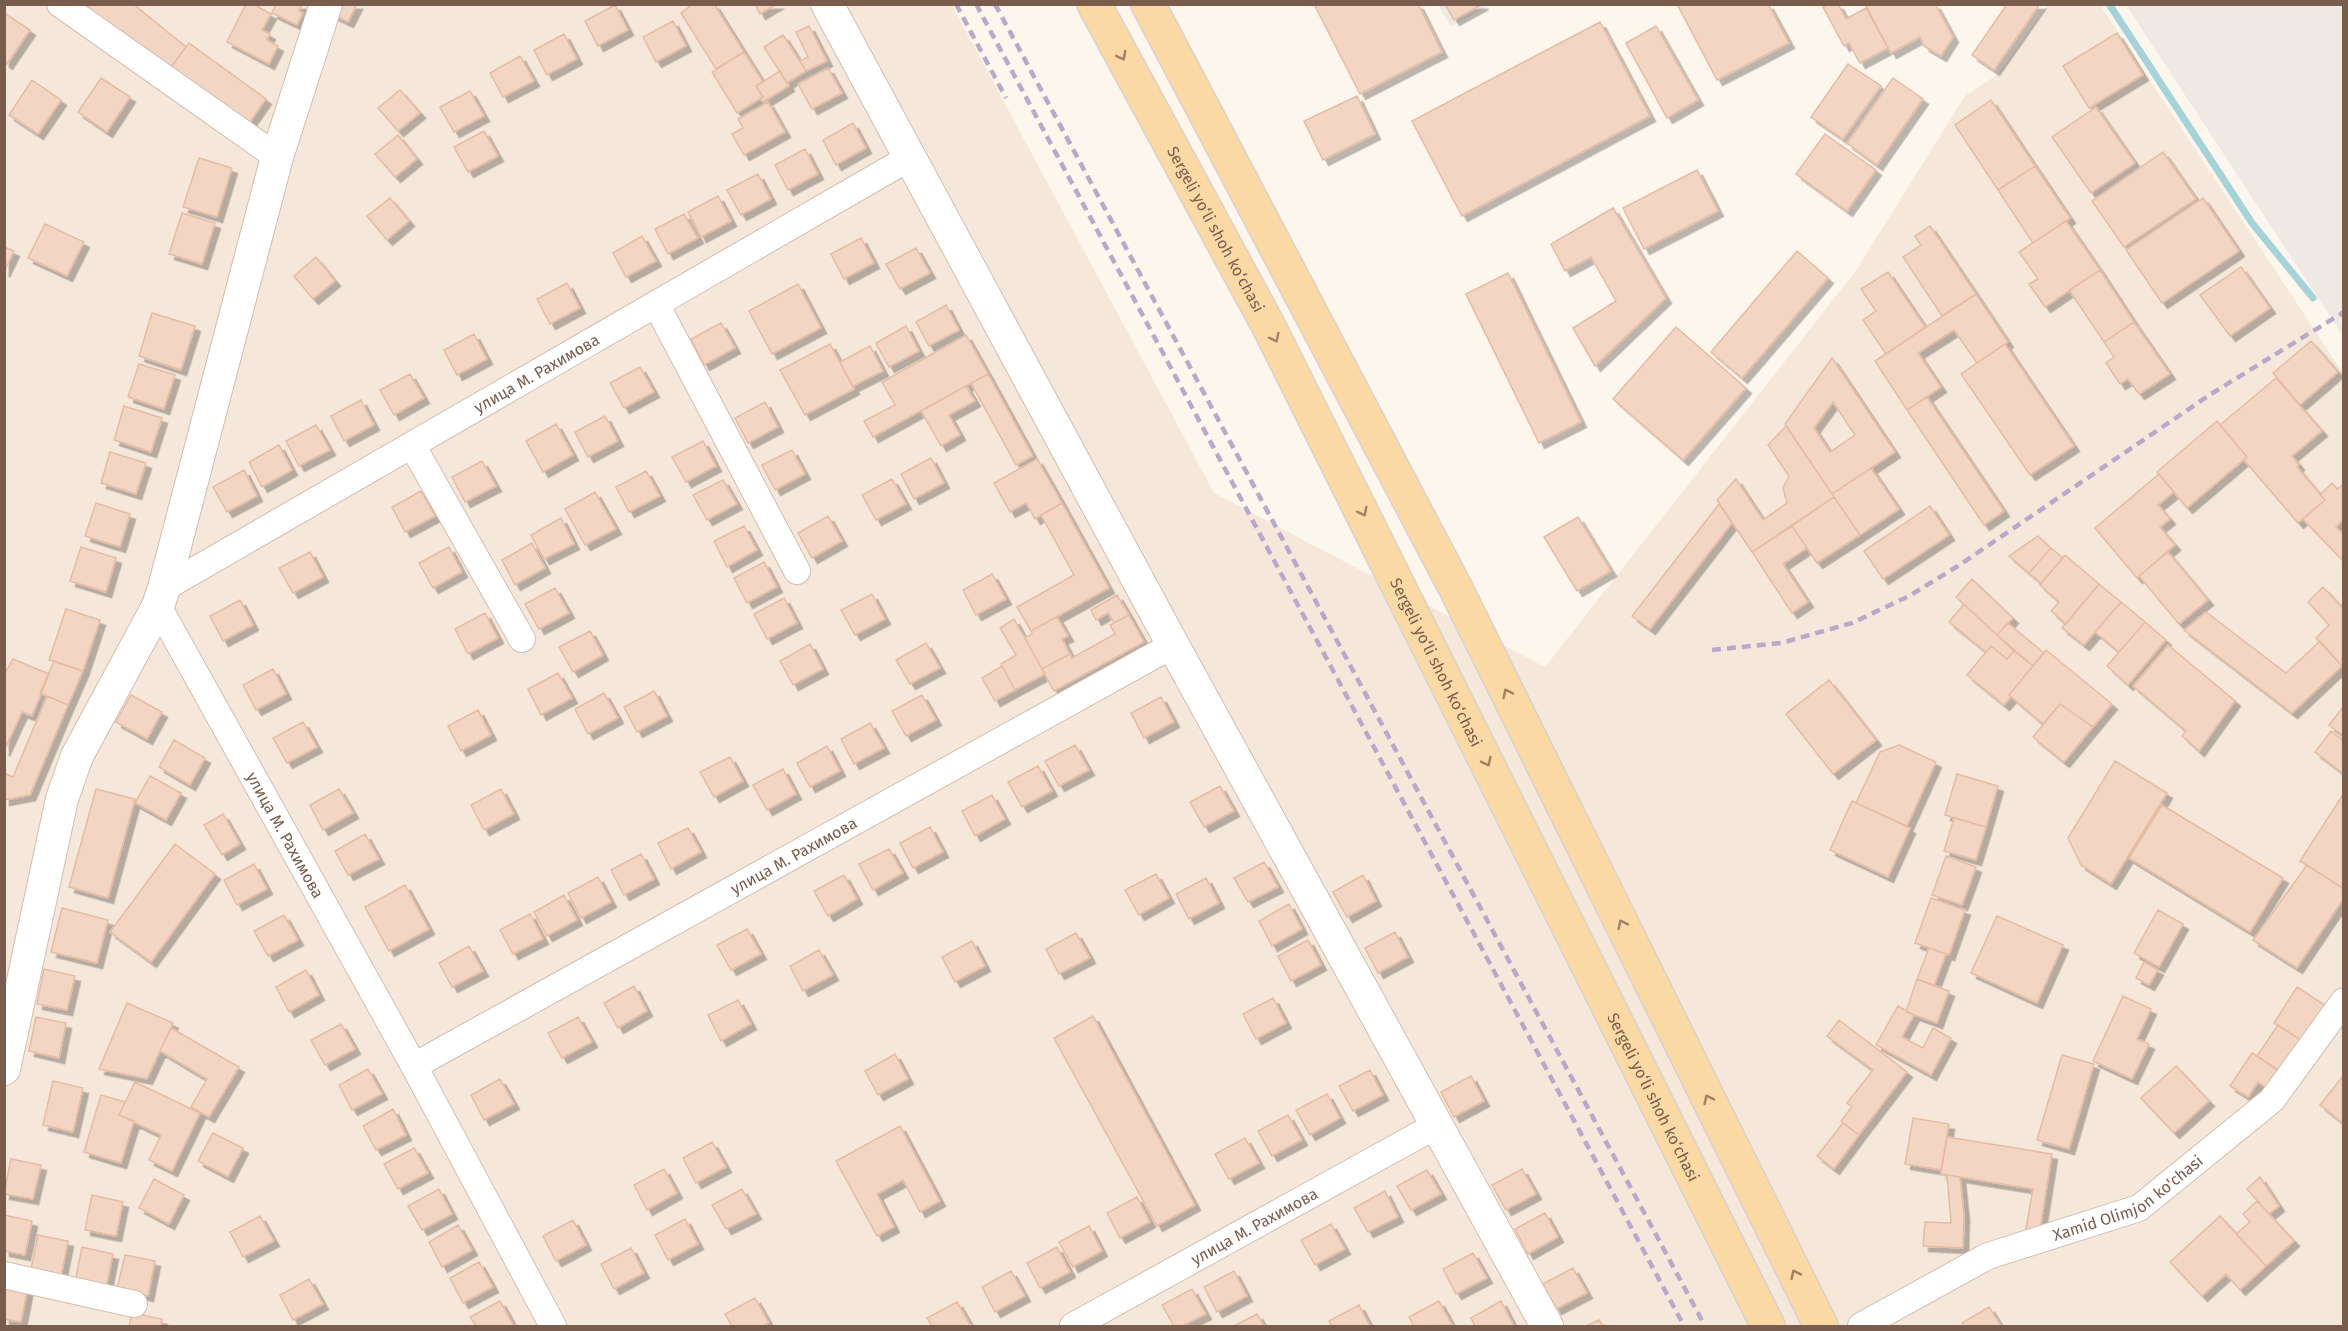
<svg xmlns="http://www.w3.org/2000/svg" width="2348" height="1331" viewBox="0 0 2348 1331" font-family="'Fira Sans',sans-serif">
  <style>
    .residential { fill: #f5e8da }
    .industrial { fill: #efe9e4 }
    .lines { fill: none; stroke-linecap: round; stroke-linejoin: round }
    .stream { stroke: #a5d3da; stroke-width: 7 }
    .building { fill: #f3d5c3; stroke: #e6bba3; stroke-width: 1.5; fill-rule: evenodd; filter: url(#shadow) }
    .minor-casing { stroke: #d1beb0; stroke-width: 28 }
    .tertiary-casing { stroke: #d1beb0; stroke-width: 34 }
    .primary-casing { stroke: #dad1cd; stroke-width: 36 }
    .minor { stroke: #fff; stroke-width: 26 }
    .tertiary { stroke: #fff; stroke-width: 32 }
    .primary { stroke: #fbd9a5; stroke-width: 33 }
    .rail { stroke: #b9a8c9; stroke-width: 4.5; stroke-dasharray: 9 6; stroke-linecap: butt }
    .oneway { stroke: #a18267 }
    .labels { text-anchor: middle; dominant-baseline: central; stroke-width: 4.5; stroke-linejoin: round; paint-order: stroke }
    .street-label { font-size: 16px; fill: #7a5c4d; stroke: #fffaf3 }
  </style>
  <defs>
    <filter id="shadow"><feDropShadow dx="5.5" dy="5.5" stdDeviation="0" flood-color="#0004"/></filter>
  </defs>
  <rect width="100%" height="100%" fill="#fdf6ec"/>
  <path class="residential" d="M5,5H952L1214,493L1545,667L1855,272L1965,96L1997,75L2048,5H2100L2343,373V1326H5Z"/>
  <path class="industrial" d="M1438,5H1491L1451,27Z
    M2126,5H2343V331L2341,333Z"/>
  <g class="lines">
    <path class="stream" d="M2109,4L2252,223L2313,298"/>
  </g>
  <path class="building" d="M84,4H133L186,47L168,71Z
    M246,4H253L271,14L262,30L270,34L267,40L278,46L269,64L227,42Z
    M276,4H302L299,11L303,13L297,25L272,13Z
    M333,4H357L348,22L329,13Z
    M693,4H714L744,52L716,69L681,13Z
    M755,4H777L760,14Z
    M1314,4H1418L1442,52L1360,94Z
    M1445,4H1483L1454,20Z
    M1677,4H1768L1789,43L1717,80Z
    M1828,4H1838L1846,19L1866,8L1888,48L1860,63L1849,43L1844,46L1823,7Z
    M1865,4H1935L1953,37L1941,56L1924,46L1920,37L1891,53Z
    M2007,4H2040L1994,70L1972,55Z
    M615,5L628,30L598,46L585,21Z
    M4,13L30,30L7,64L4,62Z
    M673,21L686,46L656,62L643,37Z
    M1600,22L1650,116L1462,216L1412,121Z
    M809,26L827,61L806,71L800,61L808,57L796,32Z
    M1656,26L1698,100L1667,118L1626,43Z
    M2117,33L2143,75L2089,108L2063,66Z
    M564,34L577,59L547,75L534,50Z
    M783,35L806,71L787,83L764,47Z
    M189,43L266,99L247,126L169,70Z
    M744,52L763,82L756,86L763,97L737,113L712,72Z
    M520,56L534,81L503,97L490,73Z
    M1848,64L1881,86L1843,139L1811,117Z
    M828,68L842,93L812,109L798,84Z
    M780,71L789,86L763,102L760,98L763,97L756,86Z
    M101,78L130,97L107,132L78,112Z
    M1893,78L1923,99L1877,165L1847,143Z
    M32,80L61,100L38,134L9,115Z
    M400,90L420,113L398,131L378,108Z
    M470,91L484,116L454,132L440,107Z
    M1357,96L1375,134L1323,160L1304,121Z
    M1991,100L2035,166L1998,190L1955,125Z
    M768,102L785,132L744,155L732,134L743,128L738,119Z
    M2096,107L2135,163L2091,193L2052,137Z
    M853,123L866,148L836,165L823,140Z
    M484,131L498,156L468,172L454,147Z
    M1825,134L1876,170L1847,211L1796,174Z
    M398,135L417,159L395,177L375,154Z
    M805,149L818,174L788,190L775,165Z
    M2163,152L2196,199L2124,247L2092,201Z
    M199,158L232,168L217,217L183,207Z
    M2035,166L2070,218L2033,243L1998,190Z
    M1697,170L1718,211L1644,249L1623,208Z
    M758,174L771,199L741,215L727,190Z
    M718,196L731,221L701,237L688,212Z
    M390,198L409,221L387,240L367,216Z
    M2203,198L2239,251L2162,303L2126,250Z
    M1613,208L1666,298L1595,366L1573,328L1616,301L1591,257L1565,271L1551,244Z
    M182,213L215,223L202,264L169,254Z
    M684,214L698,238L668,254L655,229Z
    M2066,221L2100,270L2045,307L2029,284L2038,279L2019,252Z
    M45,224L84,242L67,276L28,258Z
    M1930,226L1976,294L1942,316L1903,257L1921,245L1915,236Z
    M642,236L656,261L626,277L613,253Z
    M861,238L874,263L844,279L831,254Z
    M4,247L14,251L4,272Z
    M916,248L930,273L900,289L886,264Z
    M1797,251L1828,278L1742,378L1711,352Z
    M316,257L335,281L313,299L294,276Z
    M2241,267L2270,308L2230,336L2200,295Z
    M2100,270L2134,322L2104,342L2069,290Z
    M1888,272L1925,327L1886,354L1863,320L1876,311L1861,289Z
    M1508,273L1581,422L1539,443L1466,294Z
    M567,283L580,308L550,324L537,299Z
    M798,284L821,328L772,354L749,311Z
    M1976,294L2008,342L1977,363L1954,330L1918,353L1941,387L1907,410L1875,361Z
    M946,305L959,330L929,346L916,322Z
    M152,313L195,326L181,370L139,356Z
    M2134,322L2170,374L2139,394L2128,379L2120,384L2106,363L2114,357L2104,342Z
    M721,323L735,348L704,365L691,339Z
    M906,326L919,351L889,367L876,343Z
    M1676,327L1746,388L1683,460L1613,399Z
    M474,334L487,359L457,375L444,350Z
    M966,335L988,374L873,437L864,421L895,405L882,382Z
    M2311,341L2338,372L2300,405L2273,373Z
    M830,344L854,389L805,415L780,370Z
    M2005,344L2074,446L2030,475L1961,374Z
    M870,346L883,371L853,386L840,362Z
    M1832,358L1895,452L1832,494L1785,424ZM1833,402L1855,435L1830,452L1814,428Z
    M139,364L175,375L164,409L128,397Z
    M640,367L654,392L624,408L610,383Z
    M410,374L424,398L394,415L380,390Z
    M988,374L1033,456L1016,465L971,383Z
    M2276,378L2322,431L2292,456L2299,465L2297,467L2325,500L2298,523L2244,460L2247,457L2220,425Z
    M966,386L975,401L949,415L960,435L941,446L921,411Z
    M1927,397L2004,511L1984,525L1907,410Z
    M361,400L374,425L344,441L331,416Z
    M765,402L778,427L748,443L735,418Z
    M124,406L162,418L151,452L114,440Z
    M605,416L618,441L588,457L575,432Z
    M2217,421L2247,457L2187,508L2157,472Z
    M556,424L573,455L543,472L526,441Z
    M316,425L330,450L299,466L286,441Z
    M1786,426L1834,497L1752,552L1717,500L1736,479L1763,520L1787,503L1783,488L1789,476L1768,445Z
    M703,441L716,466L686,482L672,457Z
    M279,445L292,470L262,487L249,462Z
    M792,450L805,474L775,490L762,465Z
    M110,452L146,463L136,494L101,483Z
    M931,458L944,483L914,499L901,474Z
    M1037,459L1062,503L1035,519L1026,503L1010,512L994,483Z
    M482,461L496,486L465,502L452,477Z
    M1871,468L1899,509L1860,535L1832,494Z
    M244,470L257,496L227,512L213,487Z
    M646,471L660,496L629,512L616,487Z
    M2159,474L2174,492L2158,505L2170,519L2160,527L2175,545L2137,578L2095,528Z
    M892,479L906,504L876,520L862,495Z
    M723,480L737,504L707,520L693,495Z
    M2332,483L2337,489L2344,484V519L2336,527L2344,535V562L2303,519L2325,500L2320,495Z
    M421,491L435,516L405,532L392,507Z
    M595,492L616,529L585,545L565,509Z
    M1834,497L1860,535L1817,563L1792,526Z
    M96,503L130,514L120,547L85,536Z
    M1062,503L1109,588L1031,631L1017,607L1074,575L1041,515Z
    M1719,504L1732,523L1650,629L1632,616Z
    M1930,506L1949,535L1883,579L1864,551Z
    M828,516L842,541L812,558L798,533Z
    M1578,517L1611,571L1577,591L1544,537Z
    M561,518L574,544L544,559L531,535Z
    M744,526L757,550L727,567L714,541Z
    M1792,526L1807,548L1783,564L1808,602L1792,613L1752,552Z
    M2038,536L2051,548L2029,573L2009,556Z
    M532,543L545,568L515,585L502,560Z
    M81,547L116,558L106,592L70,581Z
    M449,547L462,572L433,588L419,563Z
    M2051,548L2063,558L2041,583L2029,573Z
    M310,552L323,577L293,593L279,568Z
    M2168,552L2208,600L2179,624L2139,576Z
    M2065,555L2099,584L2066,624L2051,611L2059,602L2040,585Z
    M764,562L777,587L747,603L734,578Z
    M992,574L1006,599L976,615L963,590Z
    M1972,579L2013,618L1997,635L1956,597Z
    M2099,584L2121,602L2084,645L2062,628Z
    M2323,587L2344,609L2342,666L2316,638L2329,625L2308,602Z
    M555,588L569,613L539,629L525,604Z
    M872,594L885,619L855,635L841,610Z
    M1117,595L1129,615L1114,623L1108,613L1096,620L1091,610Z
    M784,598L797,623L767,639L754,614Z
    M240,600L253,625L223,641L210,616Z
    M2121,602L2145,622L2119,652L2095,632Z
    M1964,604L2014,651L2007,659L1991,646L1986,652L1949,622Z
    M66,609L100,620L83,671L49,660Z
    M2206,612L2286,673L2320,641L2342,666L2292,713L2184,630Z
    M485,613L498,638L468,654L455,629Z
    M1129,615L1144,642L1054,691L1042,669L1070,654L1072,658L1115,634L1110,625Z
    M1057,617L1068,636L1062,639L1070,654L1042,669L1025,638L1032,634L1031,631Z
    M1014,619L1045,674L1015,690L1001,664L1016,655L1000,628Z
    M2145,622L2166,640L2128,685L2107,666Z
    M2008,623L2044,653L2033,666L1997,635Z
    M590,631L603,655L573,672L559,647Z
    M926,643L940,668L910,684L896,660Z
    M810,644L823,669L793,685L780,661Z
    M2168,645L2235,701L2199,751L2182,736L2186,731L2133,686Z
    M1991,646L2007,659L2014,651L2033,666L2009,695L2011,697L2004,705L1967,675Z
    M2046,650L2112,704L2093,727L2060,704L2043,724L2009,695Z
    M13,659L49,674L32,716L22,712L4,751V675Z
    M54,661L83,671L68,705L40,693Z
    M1002,666L1015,690L995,701L982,678Z
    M273,669L286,694L256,710L243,685Z
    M558,673L572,698L541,715L528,689Z
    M1829,680L1876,740L1833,774L1786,714Z
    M654,691L667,716L637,732L624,707Z
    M604,693L618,718L588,734L575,709Z
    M131,695L162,712L147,739L116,722Z
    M922,695L936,720L906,736L892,711Z
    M47,696L68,705L30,795L4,800V773L13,777Z
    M1161,697L1174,722L1144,738L1131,713Z
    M2060,704L2093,727L2064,762L2033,737Z
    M2344,706V736L2329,725Z
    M478,710L491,735L461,751L448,726Z
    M303,722L317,747L287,763L273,738Z
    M870,723L884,748L854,764L841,739Z
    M2331,731L2344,741V774L2315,752Z
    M174,740L205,758L190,785L159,767Z
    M1075,745L1089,770L1059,786L1045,761Z
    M1899,745L1936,762L1907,826L1856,803L1880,752Z
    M827,746L840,771L810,787L797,763Z
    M730,757L743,781L714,797L700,772Z
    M2115,761L2167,793L2111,884L2081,865L2068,838Z
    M1038,766L1052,791L1022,807L1008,782Z
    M783,769L796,794L767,810L753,785Z
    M1957,774L1998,786L1986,827L1945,815Z
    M150,776L181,793L166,820L135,803Z
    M1220,786L1234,811L1204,827L1190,802Z
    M96,789L135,799L108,898L69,887Z
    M339,789L353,813L323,830L310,805Z
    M501,789L514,814L484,830L471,805Z
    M2344,793V889L2300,861Z
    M992,795L1005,819L975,836L962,811Z
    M1852,801L1910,828L1888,877L1830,850Z
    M2162,805L2283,878L2250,932L2129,858Z
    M223,814L240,844L222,855L204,825Z
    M1954,818L1986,827L1976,860L1944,851Z
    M930,827L943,852L913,868L900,843Z
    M688,828L701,852L671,869L658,843Z
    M365,834L379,859L348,875L335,851Z
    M175,844L215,874L151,962L110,932Z
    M889,849L903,873L873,890L859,864Z
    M641,854L654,879L624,895L611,870Z
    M1946,856L1976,867L1962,905L1932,895Z
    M1264,862L1278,887L1248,902L1234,878Z
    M254,864L267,889L237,905L224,880Z
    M2307,865L2344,889V898L2297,968L2253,940Z
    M1156,874L1169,898L1139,915L1125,890Z
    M844,875L857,899L828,916L814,891Z
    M1363,875L1376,901L1347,917L1333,892Z
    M598,877L611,902L581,918L568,893Z
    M1206,878L1219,903L1189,919L1176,894Z
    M405,885L429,929L389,951L365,907Z
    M564,895L577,920L547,936L534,912Z
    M1931,898L1965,910L1949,955L1915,943Z
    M1289,904L1302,929L1272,946L1259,921Z
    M62,908L108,920L97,963L51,952Z
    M2158,910L2183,924L2159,967L2134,953Z
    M530,914L543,939L513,954L500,930Z
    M284,915L298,940L268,956L254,931Z
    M1997,916L2063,945L2037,1003L1971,973Z
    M747,929L761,954L731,970L717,945Z
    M1395,932L1408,957L1378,973L1365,948Z
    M1076,933L1090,958L1059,974L1046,949Z
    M1308,940L1321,965L1291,981L1278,956Z
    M972,941L985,966L955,982L942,957Z
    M469,946L483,971L452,987L439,963Z
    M1929,948L1946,954L1934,986L1917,979Z
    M819,950L833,975L803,991L790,966Z
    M2144,962L2158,970L2149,985L2136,978Z
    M44,969L75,976L67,1010L37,1004Z
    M306,970L319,995L289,1012L276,987Z
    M1917,979L1949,991L1937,1023L1906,1012Z
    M634,986L647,1011L618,1028L604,1003Z
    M2297,987L2329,1008L2305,1043L2274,1023Z
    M2123,996L2151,1009L2137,1039L2149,1044L2132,1079L2093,1061Z
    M1273,998L1286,1023L1256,1039L1243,1014Z
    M738,1000L751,1024L721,1041L708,1015Z
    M127,1003L173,1023L147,1079L99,1069Z
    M1898,1006L1914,1015L1902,1037L1923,1048L1933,1028L1951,1038L1931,1075L1876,1045Z
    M1093,1016L1195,1205L1157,1226L1054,1038Z
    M36,1017L66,1023L59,1058L29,1051Z
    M578,1017L592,1042L562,1058L548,1033Z
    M1839,1020L1907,1072L1859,1135L1841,1121L1852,1107L1847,1103L1873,1070L1827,1036Z
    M341,1024L355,1049L325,1065L311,1040Z
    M2278,1025L2305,1043L2284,1075L2257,1056Z
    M171,1028L239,1067L209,1117L191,1107L207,1079L160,1051Z
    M2252,1053L2283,1073L2271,1091L2258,1082L2248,1097L2230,1086Z
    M895,1054L908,1079L878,1095L865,1071Z
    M2062,1055L2094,1064L2069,1149L2037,1140Z
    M2176,1066L2209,1101L2174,1133L2141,1098Z
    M368,1069L382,1094L352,1110L339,1085Z
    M1370,1070L1383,1095L1353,1111L1339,1086Z
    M2344,1075V1124L2320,1105Z
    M1471,1076L1484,1101L1454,1117L1441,1092Z
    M500,1079L514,1104L484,1120L471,1095Z
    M53,1081L83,1088L73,1132L43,1125Z
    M135,1082L200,1113L172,1171L149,1160L161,1135L119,1115Z
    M1327,1094L1340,1118L1310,1135L1296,1110Z
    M101,1095L125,1102L119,1115L134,1121L121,1163L84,1152Z
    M393,1109L406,1135L376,1150L363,1126Z
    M1288,1115L1302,1140L1272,1156L1258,1131Z
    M1913,1118L1949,1124L1941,1170L1905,1164Z
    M1843,1123L1859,1135L1834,1169L1817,1156Z
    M900,1126L940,1201L920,1212L903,1180L877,1194L894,1227L877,1236L836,1161Z
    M213,1133L243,1148L228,1177L198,1161Z
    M1947,1137L2052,1154L2039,1236L2025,1234L2033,1189L1941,1174Z
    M1245,1138L1259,1163L1229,1179L1215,1154Z
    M712,1142L726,1167L696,1183L683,1158Z
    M414,1148L428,1173L398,1189L384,1164Z
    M11,1159L41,1165L33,1199L4,1194Z
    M664,1169L677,1193L647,1210L634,1185Z
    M1522,1169L1536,1194L1506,1210L1492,1185Z
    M1427,1170L1441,1194L1411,1210L1397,1186Z
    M1947,1175L1960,1177L1964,1215L1963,1248L1923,1246L1925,1222L1951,1223Z
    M2260,1177L2279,1206L2269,1214L2247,1189Z
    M154,1179L184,1195L169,1224L139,1208Z
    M439,1189L452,1214L422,1230L408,1206Z
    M742,1189L756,1214L726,1229L712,1205Z
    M1385,1191L1398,1217L1368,1232L1354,1208Z
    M92,1195L123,1202L116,1236L85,1230Z
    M1137,1197L1150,1222L1120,1238L1107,1213Z
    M2257,1201L2294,1241L2266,1266L2236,1234L2250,1222L2243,1214Z
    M1545,1213L1558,1237L1528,1254L1515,1229Z
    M4,1215L32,1221L25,1255L4,1251Z
    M260,1216L274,1241L243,1257L230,1232Z
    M2220,1216L2266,1266L2240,1290L2226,1274L2202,1296L2170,1262Z
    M685,1219L698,1244L668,1260L655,1235Z
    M573,1220L586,1245L556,1261L543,1236Z
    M1331,1224L1345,1249L1315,1265L1301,1240Z
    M458,1225L472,1250L442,1267L429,1242Z
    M1089,1226L1102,1251L1073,1267L1059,1242Z
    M38,1235L68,1241L61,1276L31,1269Z
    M82,1247L113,1254L106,1288L75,1282Z
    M1057,1247L1070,1272L1040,1288L1027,1263Z
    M631,1248L644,1273L614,1289L601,1264Z
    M1473,1253L1487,1278L1456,1294L1443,1269Z
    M125,1255L155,1261L148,1296L117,1289Z
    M479,1262L493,1287L463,1303L450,1278Z
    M1573,1268L1587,1293L1556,1309L1543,1284Z
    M1011,1271L1025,1296L995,1312L982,1287Z
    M1234,1271L1247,1296L1217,1312L1204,1287Z
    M309,1279L323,1304L293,1320L280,1295Z
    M4,1282L28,1287L21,1322L4,1319Z
    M1192,1289L1206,1314L1182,1326H1174L1162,1305Z
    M755,1298L769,1323L763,1326H732L725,1314Z
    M500,1301L514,1326H476L470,1317Z
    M1439,1301L1452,1325L1414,1326L1409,1317Z
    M1501,1301L1514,1326H1475L1471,1318Z
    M957,1302L971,1326H932L927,1318Z
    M1359,1305L1370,1326H1332L1329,1321Z
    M1989,1307L2001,1326H1964L1962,1323Z
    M132,1313L162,1319L161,1326H129Z
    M1257,1314L1264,1326H1234Z
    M1599,1320L1603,1326H1586Z"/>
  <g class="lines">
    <g class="minor-casing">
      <g id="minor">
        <path d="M60,4L277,157"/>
        <path d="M656,304L797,571"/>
        <path d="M412,445L522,639"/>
        <path id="s1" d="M164,588L909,158"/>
        <path id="s2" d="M158,606L414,1066L553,1326"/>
        <path id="s3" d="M414,1066L1173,645"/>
        <path d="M4,1275L134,1304"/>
        <path id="s4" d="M1073,1326L1437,1125"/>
        <path id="s5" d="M1861,1326L1988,1256L2139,1208L2272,1100L2344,1001"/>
      </g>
    </g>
    <g class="tertiary-casing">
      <path id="tertiary" d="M827,4L1173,645L1547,1326
        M4,1069L62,799L77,756L158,606L164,588L277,157L326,4"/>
    </g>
    <g class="primary-casing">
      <g id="primary">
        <path id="s6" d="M1094,4L1268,325L1768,1326"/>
        <path d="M1148,4L1455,587L1821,1326"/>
      </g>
    </g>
    <use href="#minor" class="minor"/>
    <use href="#tertiary" class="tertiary"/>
    <use href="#primary" class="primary"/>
    <path class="rail" d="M956,4L1006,98
      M976,4L1684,1326
      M995,4L1705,1326
      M1712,650L1781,643L1852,623L1909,596L1958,566L2211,394L2344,312"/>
  </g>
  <defs><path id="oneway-chevron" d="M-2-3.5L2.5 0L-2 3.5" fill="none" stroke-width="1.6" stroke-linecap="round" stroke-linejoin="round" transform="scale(1.5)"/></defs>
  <g class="oneway">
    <use href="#oneway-chevron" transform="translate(1122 56) rotate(62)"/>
    <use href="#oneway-chevron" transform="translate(1275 338) rotate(63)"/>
    <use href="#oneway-chevron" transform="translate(1363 512) rotate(63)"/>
    <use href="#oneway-chevron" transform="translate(1507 693) rotate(-116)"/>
    <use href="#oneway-chevron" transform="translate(1487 762) rotate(64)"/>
    <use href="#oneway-chevron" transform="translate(1622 924) rotate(-116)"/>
    <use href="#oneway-chevron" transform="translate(1708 1099) rotate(-116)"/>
    <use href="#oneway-chevron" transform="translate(1795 1274) rotate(-116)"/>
  </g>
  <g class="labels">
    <g class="street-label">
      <text stroke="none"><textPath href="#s6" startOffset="256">Sergeli yo‘li shoh ko‘chasi</textPath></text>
      <text stroke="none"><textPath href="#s1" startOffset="430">улица М. Рахимова</textPath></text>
      <text stroke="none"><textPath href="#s6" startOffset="742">Sergeli yo‘li shoh ko‘chasi</textPath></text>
      <text stroke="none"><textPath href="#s2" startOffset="262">улица М. Рахимова</textPath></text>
      <text stroke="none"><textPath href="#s3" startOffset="434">улица М. Рахимова</textPath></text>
      <text stroke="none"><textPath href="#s6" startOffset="1228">Sergeli yo‘li shoh ko‘chasi</textPath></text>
      <text stroke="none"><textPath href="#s5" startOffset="298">Xamid Olimjon ko'chasi</textPath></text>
      <text stroke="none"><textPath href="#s4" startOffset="207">улица М. Рахимова</textPath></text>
    </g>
  </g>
  <rect width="2348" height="1331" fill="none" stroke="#7a5c4d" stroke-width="12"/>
</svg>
